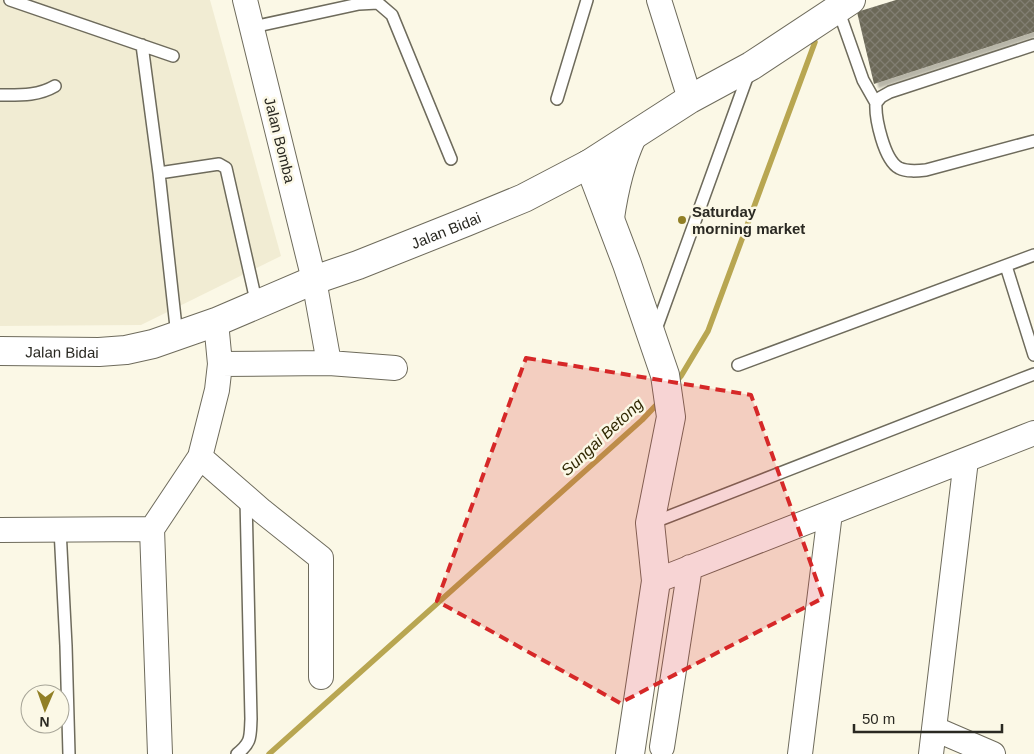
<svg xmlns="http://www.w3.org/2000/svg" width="1034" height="754" viewBox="0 0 1034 754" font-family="Arial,sans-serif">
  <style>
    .built { fill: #f1ecd3 }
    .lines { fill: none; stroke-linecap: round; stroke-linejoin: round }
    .stream { stroke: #b8a651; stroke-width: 5.5 }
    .building { fill: url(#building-cross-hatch); filter: url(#shadow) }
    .service-casing { stroke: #6e6b5c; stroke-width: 14 }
    .minor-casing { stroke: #6e6b5c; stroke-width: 26 }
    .tertiary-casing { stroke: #6e6b5c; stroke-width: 30 }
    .service { stroke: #fff; stroke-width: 11 }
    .minor { stroke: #fff; stroke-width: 24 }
    .tertiary { stroke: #fff; stroke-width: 28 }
    .marked { fill: #d62828; fill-opacity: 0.2; stroke: #d62828; stroke-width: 4; stroke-dasharray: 10 6; stroke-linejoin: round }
    .poi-dot { fill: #917f26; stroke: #fbf8e6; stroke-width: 2 }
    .labels { text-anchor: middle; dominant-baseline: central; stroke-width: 5; stroke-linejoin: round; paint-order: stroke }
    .street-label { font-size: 15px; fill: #2a2922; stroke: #fbf8e6 }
    .poi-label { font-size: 15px; font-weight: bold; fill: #2a2922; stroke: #fbf8e6; text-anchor: start }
    .water-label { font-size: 16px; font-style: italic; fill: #312903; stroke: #fbf8e6 }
  </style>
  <defs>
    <pattern id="building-cross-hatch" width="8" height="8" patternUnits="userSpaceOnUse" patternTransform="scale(1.25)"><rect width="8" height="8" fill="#6c6959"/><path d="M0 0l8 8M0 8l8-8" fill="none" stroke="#817e72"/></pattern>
    <filter id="shadow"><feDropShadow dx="4.5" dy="4.5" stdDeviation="1" flood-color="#0004"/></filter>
  </defs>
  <rect width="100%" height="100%" fill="#fbf8e6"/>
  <path class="built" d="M0,0H210L281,256L141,325L0,326Z"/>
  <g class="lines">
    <path class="stream" d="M675,383L681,376L708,331L815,42
      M269,754L642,420L661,400"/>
  </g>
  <path class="building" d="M896,0H1034V32L874,84L857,12Z"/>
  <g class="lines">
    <g class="service-casing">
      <path id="service" d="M10,0L173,56
        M838,9L863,80L876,103
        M253,27L359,4L378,3L392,15L451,159
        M142,45L159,173
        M1034,45L890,92L881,97L876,103C875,118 884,160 899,168C907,172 917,171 926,170L1034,141
        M0,95C20,95 38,96 55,86
        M557,99L587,0
        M1006,266L1034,355
        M655,332L749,72
        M177,336L159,173L219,164L226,168L257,305
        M738,365L1034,255
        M652,523L1034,374
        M60,529L66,646L69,754
        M237,754C252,742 250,737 251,719L246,499"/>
    </g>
    <g class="minor-casing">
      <path id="minor" d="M659,0L690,99
        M216,322L220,364L217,390L200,457L262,511L321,558V677
        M329,363L395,368
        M220,364L329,363L314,280L245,0
        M0,530L152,529
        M656,581L1034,433
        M935,729L993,754
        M662,747L690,567
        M160,754L152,529L200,457
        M800,754L830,513
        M931,754L966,460"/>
    </g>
    <g class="tertiary-casing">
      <g id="tertiary">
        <path d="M589,164L627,264L665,375L671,417L650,523L656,581L630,754"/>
        <path d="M610,218C614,190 620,163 632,137"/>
        <path id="s1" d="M0,351L99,352L126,350L153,344L216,322L314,280L358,265L466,222L524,198L589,164L690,99L751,66L851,0"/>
      </g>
    </g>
    <use href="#service" class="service"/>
    <use href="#minor" class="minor"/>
    <use href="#tertiary" class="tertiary"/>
  </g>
  <path class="marked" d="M526,358L751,395L823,598L620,703L437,601Z"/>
  <circle class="poi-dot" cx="682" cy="220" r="5"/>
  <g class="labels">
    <g class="street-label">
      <text transform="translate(280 140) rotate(76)">Jalan Bomba</text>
      <text stroke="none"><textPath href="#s1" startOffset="468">Jalan Bidai</textPath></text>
      <text stroke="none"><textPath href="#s1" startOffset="62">Jalan Bidai</textPath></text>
    </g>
    <g class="poi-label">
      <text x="692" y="211">Saturday<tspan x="692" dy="17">morning market</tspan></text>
    </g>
    <g class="water-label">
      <text transform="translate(602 437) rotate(-43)">Sungai Betong</text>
    </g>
  </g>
  <g transform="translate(45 709) rotate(182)"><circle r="24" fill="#fbf8e6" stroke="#a7a598"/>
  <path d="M0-4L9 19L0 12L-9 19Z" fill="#917f26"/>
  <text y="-8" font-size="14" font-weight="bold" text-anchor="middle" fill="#2a2922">N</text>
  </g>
  <path d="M854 724v8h148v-8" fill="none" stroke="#2a2922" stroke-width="2.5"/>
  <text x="862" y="724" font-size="15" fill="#2a2922" stroke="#fbf8e6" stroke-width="4" paint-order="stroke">50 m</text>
</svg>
